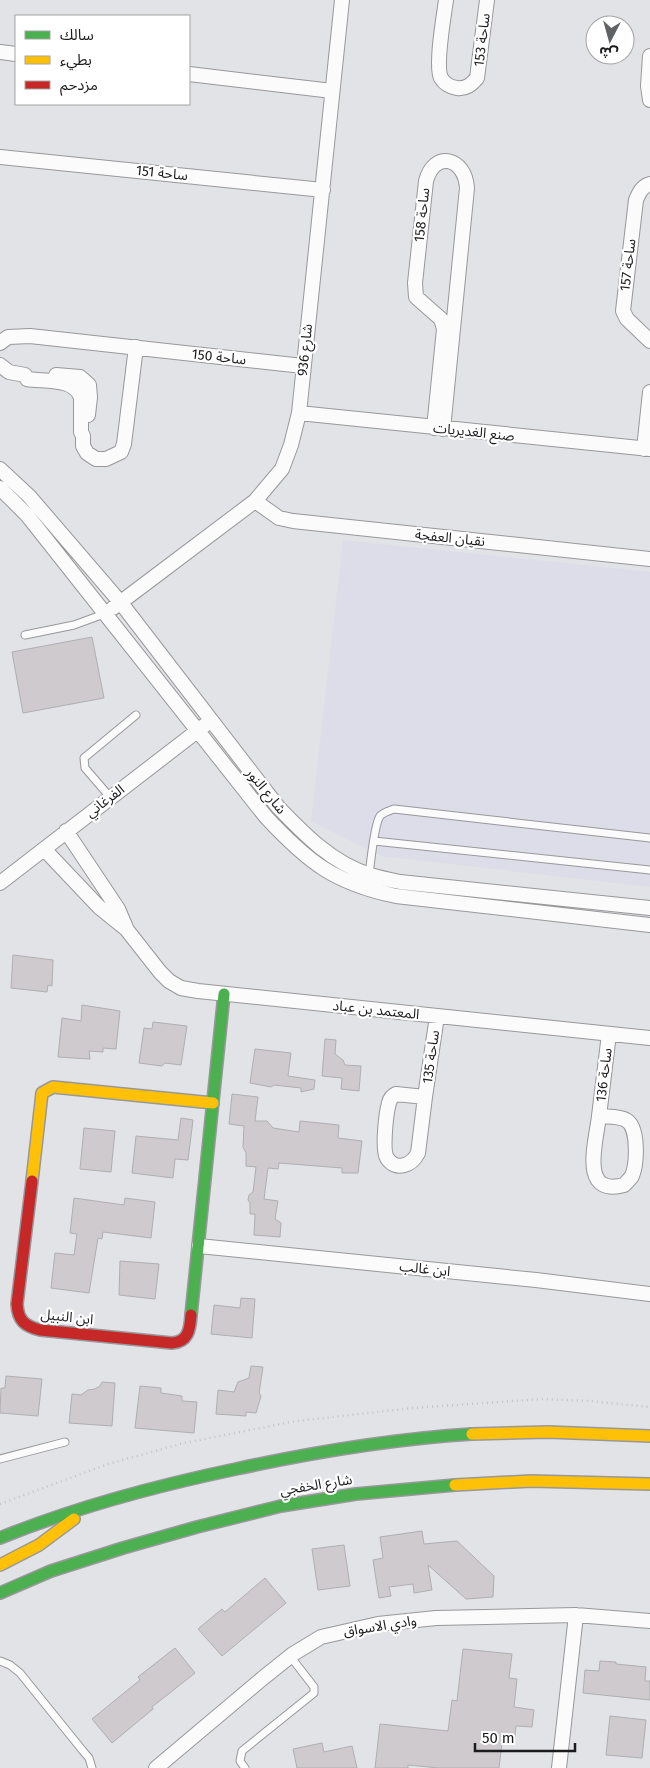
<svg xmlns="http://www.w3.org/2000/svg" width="650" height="1768" viewBox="0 0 650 1768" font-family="'Fira Sans','Noto Sans Arabic',sans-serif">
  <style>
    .education { fill: #dddce9 }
    .building { fill: #cfcace; stroke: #afaeb0 }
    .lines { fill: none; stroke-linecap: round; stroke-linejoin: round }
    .lane-casing { stroke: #98989b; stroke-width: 9 }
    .street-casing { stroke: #98989b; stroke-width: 16 }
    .fast-casing { stroke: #98989b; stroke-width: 14 }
    .slow-casing { stroke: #98989b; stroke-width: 14 }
    .jam-casing { stroke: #98989b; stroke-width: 14 }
    .path { stroke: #c3c3c4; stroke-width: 2.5; stroke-dasharray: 1 4; stroke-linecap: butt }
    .lane { stroke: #fbfbfb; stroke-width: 7 }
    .street { stroke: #fbfbfb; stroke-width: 14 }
    .fast { stroke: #4caf50; stroke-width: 11 }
    .slow { stroke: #ffc107; stroke-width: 11 }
    .jam { stroke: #c62828; stroke-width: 11 }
    .labels { text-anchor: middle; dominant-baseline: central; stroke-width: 4.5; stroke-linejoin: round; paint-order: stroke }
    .street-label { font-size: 14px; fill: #1c1c1e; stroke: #fff }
  </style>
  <rect width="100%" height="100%" fill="#e2e3e6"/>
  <path class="education" d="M343,540L650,572V887L381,856L311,821Z"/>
  <path class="building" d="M92,637L104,698L23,713L12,652Z
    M13,955L53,960L52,986L48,985L47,992L11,988Z
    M82,1005L120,1011L116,1049L103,1048V1052L89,1051L90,1059L58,1057L62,1018L81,1021Z
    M153,1022L187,1026L181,1065L165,1063L162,1066L139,1063L144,1028L152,1029Z
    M325,1039L336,1040L335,1054L343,1060L345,1065L361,1066L359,1091L341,1089L342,1078L322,1076Z
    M255,1049L291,1053L288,1076L315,1080L314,1089L301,1092V1088L274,1085L271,1087L250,1083Z
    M232,1094L258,1097L255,1121H267L273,1128L299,1132L300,1121L339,1125L338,1138L362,1141L358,1173H342V1168L279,1163L278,1169L268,1168L264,1199L278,1201L275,1219L281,1223L280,1237L254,1235L255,1214H250V1203L248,1200L249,1195L253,1192L256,1167L246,1166V1153L243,1147L244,1126L229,1124Z
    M181,1118L193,1120L188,1160L175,1159L173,1178L132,1173L136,1136L178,1140Z
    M84,1128L115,1131L111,1172L80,1169Z
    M74,1198L124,1205L125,1198L155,1202L151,1238L103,1232L102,1239L98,1238L89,1293L51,1288L55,1253L74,1255L77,1234L70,1233Z
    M120,1261L159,1264L155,1299L119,1295Z
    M241,1298L255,1299L252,1338L211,1334L214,1305L240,1308Z
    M251,1366L263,1367L259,1393L261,1396L256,1413L246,1412V1416L216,1414L218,1390L234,1392L238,1382L249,1378Z
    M6,1376L42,1379L38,1416L0,1413L1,1388H5Z
    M102,1382L115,1383L112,1426L69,1423L72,1394L81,1395L88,1390L95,1389L100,1386Z
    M140,1386L161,1388V1393L182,1396V1401L197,1402L194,1433L135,1428Z
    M422,1531L424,1544L457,1541L494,1576L493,1597L466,1599L428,1565L432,1590L414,1593L413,1584L389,1587L391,1596L379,1598L373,1560L383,1558L380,1537Z
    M344,1545L350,1586L318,1590L312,1549Z
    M265,1578L286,1603L222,1656L198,1629L222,1609L225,1612Z
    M175,1648L195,1673L152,1707L153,1709L112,1743L92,1719L140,1680L138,1677Z
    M463,1649L512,1654L509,1678L517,1679L514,1707L534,1710L532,1727L516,1726L514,1744L502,1742L499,1768H439L408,1765V1768H375L380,1724L448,1731L452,1700L457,1701Z
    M600,1661L616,1662V1664L646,1667L645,1681H650V1700L583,1693L585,1670L599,1671Z
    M610,1716L646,1720L642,1758L606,1755Z
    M322,1743L324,1752L352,1746L357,1768H297L293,1749Z"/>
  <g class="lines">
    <g class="lane-casing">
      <path id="lane" d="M25,635L74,625L104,614
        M110,797L85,768L84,758L136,715
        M374,841L650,870
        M369,874C371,861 374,825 380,816C384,812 389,811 394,809L650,838
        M0,1459L65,1442
        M0,1661L10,1665L20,1673L83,1751L89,1758L92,1768
        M245,1768L240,1761L242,1751L314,1693V1687L290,1656"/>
    </g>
    <g class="street-casing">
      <path id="street" d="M446,0C444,15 435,66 441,78C444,83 450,87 457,88C466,89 471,85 477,78L487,0
        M0,52L16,54
        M650,56L648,86L650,100
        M189,74L332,91
        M0,157L323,190
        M650,184C642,186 639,193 636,200L623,311L627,319L650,341
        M0,343L8,337L30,336L303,366
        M0,365L9,372L25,375L27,379C44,382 75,377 81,398V432L83,436V446L87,453L96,459H106L121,452L124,444L136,347
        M56,375L80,377L89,385L90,397L88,415
        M299,413L650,449
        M434,428L444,329L441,319L416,297L415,283L426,181C434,150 465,157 467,188L443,429
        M644,449L650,392
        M0,469L29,496L121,603L278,807C305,835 332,863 370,875C380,878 390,880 400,882L650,908
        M0,488L27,515L266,817C308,862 334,883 396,896L650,925
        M255,501L279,518L293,521L650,559
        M113,608L255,501L282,469L291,445L299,413L342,0
        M66,831L118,909L127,930L160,972L169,981L181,988L198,991L650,1038
        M44,849L99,907L125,928
        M0,883L205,725
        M396,1094L425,1097L418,1153C412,1165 396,1172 387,1158C382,1150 386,1113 389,1103C390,1098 392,1096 396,1094Z
        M425,1097L437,1016
        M599,1116C608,1117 619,1116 626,1120C639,1127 637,1164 632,1176C630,1179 627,1182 624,1185C579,1197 596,1142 599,1116Z
        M599,1116L609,1034
        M199,1246L536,1280L650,1294
        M156,1768L263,1678L293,1654L321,1637L378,1624L436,1618L576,1615L650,1621
        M559,1768L576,1615"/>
    </g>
    <g class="fast-casing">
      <path id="fast" d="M191,1315L224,994
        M0,1538C76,1507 155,1486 236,1469C314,1452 392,1439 472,1434
        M0,1593L51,1571L123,1548L197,1527L281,1506L356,1494L455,1485"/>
    </g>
    <g class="slow-casing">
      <path id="slow" d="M32,1181L42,1093L53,1087L213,1103
        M472,1434L548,1432L650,1436
        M455,1485L531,1481L650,1484
        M0,1565L39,1545L74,1519"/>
    </g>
    <g class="jam-casing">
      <path id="jam" d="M32,1181L17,1304C18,1320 24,1326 40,1330L172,1343C188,1342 190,1330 191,1315"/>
    </g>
    <path class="path" d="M0,1504L108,1464L184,1443L296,1421L413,1408L543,1399L590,1401L650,1407"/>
    <use href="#lane" class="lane"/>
    <use href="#street" class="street"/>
    <use href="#fast" class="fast"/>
    <use href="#slow" class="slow"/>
    <use href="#jam" class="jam"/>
  </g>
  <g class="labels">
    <g class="street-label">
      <text transform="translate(482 40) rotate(-83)">ساحة 153</text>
      <text transform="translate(162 173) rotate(6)">ساحة 151</text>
      <text transform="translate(422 215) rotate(-84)">ساحة 158</text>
      <text transform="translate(628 265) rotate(-83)">ساحة 157</text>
      <text transform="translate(305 350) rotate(-84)">شارع 936</text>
      <text transform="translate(219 357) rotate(6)">ساحة 150</text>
      <text transform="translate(474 432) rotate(6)">صنع الغديريات</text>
      <text transform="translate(450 538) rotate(6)">نقيان العفجة</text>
      <text transform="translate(266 791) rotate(51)">شارع النور</text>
      <text transform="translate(105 801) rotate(-37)">الفرغاني</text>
      <text transform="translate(376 1010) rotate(6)">المعتمد بن عباد</text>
      <text transform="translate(431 1057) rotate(-82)">ساحة 135</text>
      <text transform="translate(604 1075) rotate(-83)">ساحة 136</text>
      <text transform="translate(425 1269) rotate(6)">ابن غالب</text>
      <text transform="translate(67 1317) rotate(6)">ابن النبيل</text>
      <text transform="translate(316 1485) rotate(-9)">شارع الخفجي</text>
      <text transform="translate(380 1626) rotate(-9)">وادي الاسواق</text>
    </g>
  </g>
  <rect x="15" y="15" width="175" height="90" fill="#ffffff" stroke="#a4a4a5"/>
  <rect x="25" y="31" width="25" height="8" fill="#4caf50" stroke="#a4a4a5"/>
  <text x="60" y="40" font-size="15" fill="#1c1c1e">سالك</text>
  <rect x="25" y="56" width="25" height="8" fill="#ffc107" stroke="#a4a4a5"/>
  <text x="60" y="65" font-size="15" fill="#1c1c1e">بطيء</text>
  <rect x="25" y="81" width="25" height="8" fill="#c62828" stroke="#a4a4a5"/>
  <text x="60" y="90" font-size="15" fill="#1c1c1e">مزدحم</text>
  <g transform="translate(610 40) rotate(186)"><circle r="24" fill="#ffffff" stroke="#a4a4a5"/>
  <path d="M0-4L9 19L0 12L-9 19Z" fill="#616264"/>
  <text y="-8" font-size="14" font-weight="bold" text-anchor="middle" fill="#1c1c1e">ش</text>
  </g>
  <path d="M475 1743v8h100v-8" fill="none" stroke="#1c1c1e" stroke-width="2.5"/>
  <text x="482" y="1743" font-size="15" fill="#1c1c1e" stroke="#ffffff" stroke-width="4" paint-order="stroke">50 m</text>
</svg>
